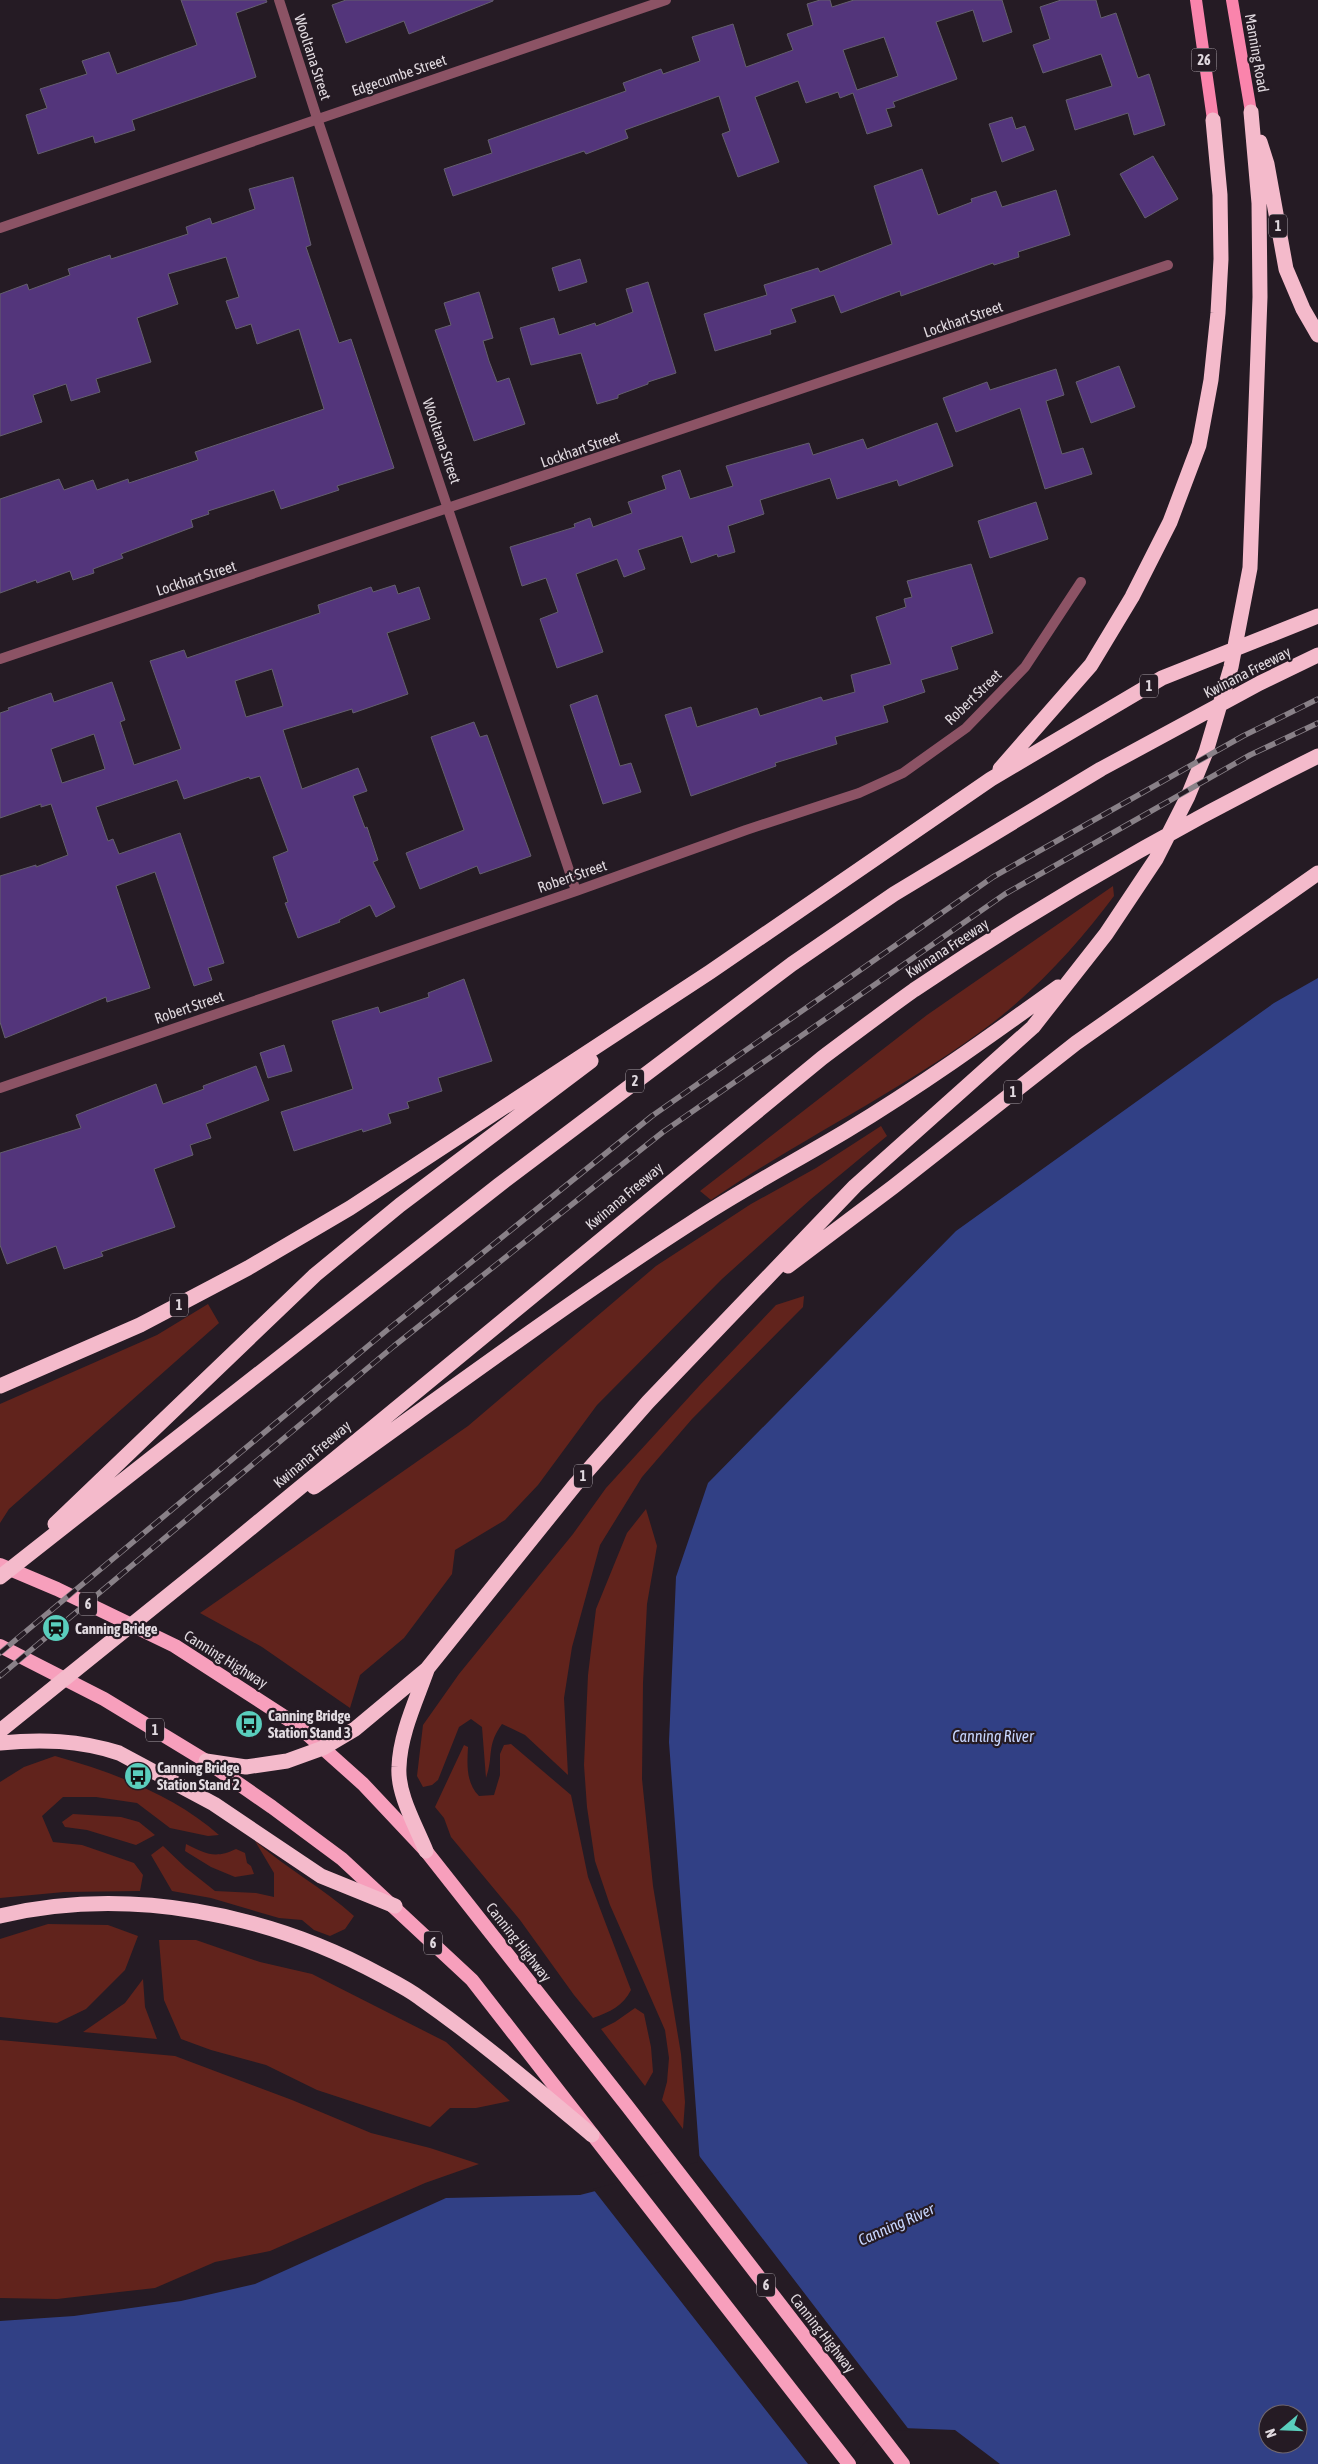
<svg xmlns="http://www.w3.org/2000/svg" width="1318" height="2464" viewBox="0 0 1318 2464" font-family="'Asap Condensed',sans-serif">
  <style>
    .green { fill: #61231c }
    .water { fill: #314085; fill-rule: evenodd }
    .pier { fill: #251b24 }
    .building { fill: #53357b; stroke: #645f6d; fill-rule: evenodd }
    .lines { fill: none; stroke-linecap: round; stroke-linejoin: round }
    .minor { stroke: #8c5365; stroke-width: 10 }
    .primary { stroke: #fa84ac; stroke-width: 12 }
    .trunk { stroke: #f79fbc; stroke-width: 14 }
    .motorway { stroke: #f4bacb; stroke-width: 15 }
    .rail-casing { stroke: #898188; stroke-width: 5.5 }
    .rail { stroke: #251b24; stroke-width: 4; stroke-dasharray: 11; stroke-linecap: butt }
    .labels { text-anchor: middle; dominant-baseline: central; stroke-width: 4.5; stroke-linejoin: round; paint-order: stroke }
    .shield { fill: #251b24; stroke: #a8a0a7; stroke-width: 1 }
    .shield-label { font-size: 14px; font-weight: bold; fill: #e0d9df }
    .street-label { font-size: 15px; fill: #e0d9df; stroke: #251b24 }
    .poi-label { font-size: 15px; font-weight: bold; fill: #e0d9df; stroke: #251b24; text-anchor: start }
    .water-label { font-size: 16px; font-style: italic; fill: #c8d6fe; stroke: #251b24 }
  </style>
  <rect width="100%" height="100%" fill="#251b24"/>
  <path class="green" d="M1113,886L1114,896C1079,943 1038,988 991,1024C903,1090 802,1138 711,1200L700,1191L927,1015Z
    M881,1126L887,1136L811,1199L722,1279L597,1405L538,1485L505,1520L455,1550L452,1574L404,1638L360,1675L350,1708L262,1647L200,1613L468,1426L656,1266L751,1204L816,1168Z
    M804,1296L803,1307L692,1419L642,1477L600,1545L572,1647L564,1698L568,1775L525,1735L502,1724C486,1746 494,1755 486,1778L482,1727L471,1719L459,1727L438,1780L432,1785L423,1787L417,1776L423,1725L459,1674L573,1534L606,1488L700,1385L776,1305Z
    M208,1304L219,1323L9,1509L0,1523V1404L157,1335Z
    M646,1509L657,1546L647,1604L643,1683L642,1779L653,1886L681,2054L685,2102L683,2129L662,2100L667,2082L669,2058L665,2030L610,1905L595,1861L587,1807L584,1765L588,1675L596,1609L627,1533Z
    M511,1744L571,1795L588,1877L631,1990C623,2006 610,2012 593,2018L574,1995L520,1920L451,1837L444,1818L435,1807L464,1745L468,1747C467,1765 466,1783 479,1796L494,1795L500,1775V1754L504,1745Z
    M55,1756C112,1772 174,1795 219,1835L208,1836L170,1828L137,1803L96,1797H63L42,1816L53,1842L82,1845L134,1863L143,1875L140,1891L64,1892L0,1898V1782L24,1767Z
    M73,1814L121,1817L139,1822L155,1835L136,1845L87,1830L65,1827L62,1822Z
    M255,1841C286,1868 323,1888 354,1916L345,1929L330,1936L314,1930L302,1920L279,1918L211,1898L172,1891L151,1855L163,1846L186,1868L215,1891L256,1893L274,1897V1873Z
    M186,1844C206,1854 215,1859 236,1849L245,1853L247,1863L251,1866L254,1874L235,1877L211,1867L185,1851Z
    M48,1924L108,1925L138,1936L125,1970L86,2009L57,2023L0,2017V1939Z
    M159,1940H196L260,1962L312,1974L446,2042L510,2101L476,2108H450L430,2127L317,2090L266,2065L211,2050L181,2039L164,2000Z
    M143,1979L145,2007L157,2039L83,2032L125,2003Z
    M635,2008L644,2014L651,2047L653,2072L645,2086L601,2029L615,2022Z
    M0,2040L175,2056L292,2100L371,2133L430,2148L479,2164L425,2183L270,2251L215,2262L155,2288L57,2299L0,2298Z"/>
  <path class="water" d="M1318,978V2464H1000L955,2430L876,2427L842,2464H0V2321L74,2316L181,2301L255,2284L446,2198L580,2195L700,2164L669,1742L676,1577L708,1483L956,1231L1274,1003ZM1268,2414H1298V2444H1268Z"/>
  <path class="pier" d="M697,2153L910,2431L877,2430L845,2464H808L593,2189L698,2162Z"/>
  <path class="building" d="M181,0H266L267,2L236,13L256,77L132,120L135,130L95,143L93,136L38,154L26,115L47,108L40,89L87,74L82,61L109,52L117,74L197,45Z
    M346,0H493V1L409,34L404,21L346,43L332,5Z
    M820,0H830L832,7L854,0H1002L1012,32L983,42L973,10L936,22L957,79L893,102L895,107L886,109L892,126L867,134L853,93L840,98L838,92L806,103L798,81L755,97L779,162L738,177L722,134L730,131L719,96L625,130L628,138L586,154L584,151L453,196L444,169L492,153L488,140L626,91L623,83L661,69L663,74L700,61L692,37L733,24L746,67L793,50L787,34L813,25L807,4ZM884,37L898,76L857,90L843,50Z
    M1061,0H1096L1101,18L1116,13L1138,78L1149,74L1165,125L1134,135L1128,113L1075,130L1066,100L1112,86L1101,54L1043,73L1033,45L1050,39L1040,7Z
    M1012,117L1016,129L1025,126L1034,150L1002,162L989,124Z
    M1153,156L1178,199L1145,218L1120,174Z
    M922,169L938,215L972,202L971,199L996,191L1002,207L1056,190L1070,235L1018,252L1019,257L994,265L993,263L901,296L900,291L841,313L834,295L791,309L796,322L770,330L771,334L715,351L704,314L767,295L764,285L818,268L820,272L892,244L874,186Z
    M293,177L311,245L306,247L339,343L351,339L394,468L337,486L339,490L281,509L274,490L208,511L209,514L191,520L193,527L121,554L123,558L93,569L94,573L73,580L70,571L37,583L36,580L0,593V499L59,479L64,490L93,480L97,490L128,479L129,483L198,460L195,452L324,409L299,329L257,344L251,324L236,329L226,301L239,297L226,257L168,274L178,304L137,318L151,362L96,379L100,392L71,401L66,384L33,395L42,422L0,436V294L27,284L29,290L70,275L68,269L110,255L111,259L188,234L186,227L210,218L212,224L255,209L249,189Z
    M580,259L587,282L559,291L552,268Z
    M648,282L676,373L648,382V384L618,395V398L597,404L581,353L531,365L520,328L554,318L559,335L595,323L596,326L633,312L626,289Z
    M479,292L493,338L483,341L489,361L497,382L509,378L525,424L474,441L435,330L451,325L444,303Z
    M1119,366L1135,407L1091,423L1076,382Z
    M1056,369L1064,395L1046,401L1062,454L1083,448L1092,474L1045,489L1020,408L956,432L943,398L987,382L990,390Z
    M937,423L953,466L899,486L897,480L837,499L830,478L760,500L764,514L728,526L735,552L718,557L717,554L691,563L682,536L638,550L645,569L624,577L617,559L576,574L603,652L557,668L540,619L558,612L546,578L522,586L510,547L575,527L574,524L590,518L593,527L632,513L628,502L666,489L662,476L680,470L690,499L733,486L726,466L809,443L813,455L863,439L867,449Z
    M1036,502L1048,539L990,558L978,521Z
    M971,564L993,633L951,647L958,669L921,680L925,692L883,706L888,722L835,737L837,744L775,763L776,766L691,796L665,715L691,707L697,727L757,708L760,716L821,697L823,701L855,692L851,675L891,664L876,617L906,607L904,599L912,597L907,581Z
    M395,585L398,594L419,587L430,619L387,633L408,694L353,713L352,709L283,730L302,789L358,768L367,791L353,796L365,828L367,827L378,860L373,862L395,907L376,917L370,905L339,920L340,922L298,938L285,903L288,902L273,857L288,851L260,776L250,779L249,777L184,799L177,780L96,807L108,841L113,839L119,854L180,833L224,963L208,968L212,980L194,986L155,872L116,886L150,988L107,1002L106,997L5,1038L0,1022V876L36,865V867L68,855L51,804L41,807V804L0,818V713L9,710L8,708L51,693L54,702L112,682L125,720L120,722L134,765L181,749L150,661L184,650L187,658L320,613L318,605L371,587L373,592ZM272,669L283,706L246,717L235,681ZM94,734L105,769L62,783L51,749Z
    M597,695L620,766L631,763L641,792L603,804L570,705Z
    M474,722L480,737L487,735L531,856L480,874L477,866L420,889L406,853L464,830L431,737Z
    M464,979L492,1061L438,1078L442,1091L407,1102L409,1108L388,1114L391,1123L363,1132L362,1129L294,1151L281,1112L353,1089L332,1021L378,1007L380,1013L429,997L428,993Z
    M284,1045L292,1071L268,1078L260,1053Z
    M256,1066L269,1100L206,1124L211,1138L190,1145L193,1155L154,1169L175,1227L101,1252L103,1256L64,1269L56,1246L7,1264L0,1245V1153L81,1128L76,1115L156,1084L163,1104L204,1089L203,1086Z"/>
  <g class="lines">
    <path class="minor" d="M279,0L317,118L576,891
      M0,228L666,0
      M0,659L1168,265
      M0,1088L576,891L746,830L859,793L903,773L966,728L1025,667L1081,582"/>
    <path class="primary" d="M1196,0L1213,120
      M1232,0L1251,112"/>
    <path class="trunk" d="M0,1565L57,1589L175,1646L297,1725L363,1784L426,1851L628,2107L903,2464
      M0,1646L104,1699L206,1761L272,1807L342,1859L472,1980L849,2464"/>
    <path class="motorway" d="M1260,142L1267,164L1286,269L1303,309L1318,335
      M1000,769L1091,665L1132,597L1170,522L1199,445L1211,380L1218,313L1221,259L1220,195L1213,120
      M788,1266L893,1187L1076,1043L1318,873
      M0,1386L140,1325L248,1268L350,1208L710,972L991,779L1162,678L1318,616
      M314,1487C439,1398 562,1306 691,1223C741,1190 794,1162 846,1131C919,1087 989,1037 1058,987
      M55,1524L315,1275L400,1205L591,1061
      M0,1577L499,1185L792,964L894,894L1101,769L1260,683L1318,655
      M0,1731L212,1560L822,1058C853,1035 883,1012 914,990C1043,903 1179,825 1318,756
      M0,1743C41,1739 79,1740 119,1753L214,1804L321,1876L395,1906
      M206,1761L246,1767L287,1761L323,1748L355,1729L427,1669L575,1485L648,1402L855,1186L1033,1027L1106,934L1156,859L1188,796L1206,752L1231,667L1250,568L1260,297L1259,203L1251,112
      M426,1851C416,1826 397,1794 399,1767C400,1734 416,1701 427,1670
      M0,1916C127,1886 268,1913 381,1975C394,1982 408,1989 420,1998C480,2040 536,2088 592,2135"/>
    <g class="rail-casing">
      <path id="rail" d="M0,1653L386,1331L652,1116L993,877L1243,736L1318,699
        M0,1676L394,1346L663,1132L1005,894L1250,755L1318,723"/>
    </g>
    <use href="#rail" class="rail"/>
  </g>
  <defs>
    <g id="station-disc" transform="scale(1.4375)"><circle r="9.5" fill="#5acebd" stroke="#251b24"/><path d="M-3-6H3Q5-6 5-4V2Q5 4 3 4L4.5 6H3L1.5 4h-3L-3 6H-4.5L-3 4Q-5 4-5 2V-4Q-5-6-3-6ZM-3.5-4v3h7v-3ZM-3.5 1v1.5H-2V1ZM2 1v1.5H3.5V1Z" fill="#111"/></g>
    <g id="bus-disc" transform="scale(1.4375)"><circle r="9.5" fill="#5acebd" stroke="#251b24"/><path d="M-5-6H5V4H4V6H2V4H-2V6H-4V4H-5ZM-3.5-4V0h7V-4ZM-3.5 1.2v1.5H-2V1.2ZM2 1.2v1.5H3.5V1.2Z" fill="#111"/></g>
  </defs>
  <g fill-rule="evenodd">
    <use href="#station-disc" x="56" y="1628"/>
    <use href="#bus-disc" x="249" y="1724"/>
    <use href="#bus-disc" x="138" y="1776"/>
  </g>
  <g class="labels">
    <g class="shield">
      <rect x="1191.5" y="48.5" width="25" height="23" rx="4"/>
      <rect x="1269" y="214.5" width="18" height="23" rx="4"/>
      <rect x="1140" y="674.5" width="18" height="23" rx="4"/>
      <rect x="626" y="1069.5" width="18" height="23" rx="4"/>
      <rect x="1004" y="1080.5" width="18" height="23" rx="4"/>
      <rect x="170" y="1293.5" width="18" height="23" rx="4"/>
      <rect x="574" y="1464.5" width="18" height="23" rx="4"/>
      <rect x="79" y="1592.5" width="18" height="23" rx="4"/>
      <rect x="146" y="1718.5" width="18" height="23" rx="4"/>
      <rect x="424" y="1931.5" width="18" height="23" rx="4"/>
      <rect x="757" y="2273.5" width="18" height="23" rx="4"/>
    </g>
    <g class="shield-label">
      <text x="1204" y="60">26</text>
      <text x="1278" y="226">1</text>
      <text x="1149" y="686">1</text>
      <text x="635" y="1081">2</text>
      <text x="1013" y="1092">1</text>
      <text x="179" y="1305">1</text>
      <text x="583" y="1476">1</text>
      <text x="88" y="1604">6</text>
      <text x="155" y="1730">1</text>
      <text x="433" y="1943">6</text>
      <text x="766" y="2285">6</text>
    </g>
    <g class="street-label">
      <text transform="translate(1257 53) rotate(80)">Manning Road</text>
      <text transform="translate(313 57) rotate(72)">Wooltana Street</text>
      <text transform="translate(399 75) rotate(-19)">Edgecumbe Street</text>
      <text transform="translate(963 319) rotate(-19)">Lockhart Street</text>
      <text transform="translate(442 441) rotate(71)">Wooltana Street</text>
      <text transform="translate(580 449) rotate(-19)">Lockhart Street</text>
      <text transform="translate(196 578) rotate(-18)">Lockhart Street</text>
      <text transform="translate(1247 672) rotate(-27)">Kwinana Freeway</text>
      <text transform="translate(973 697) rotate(-44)">Robert Street</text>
      <text transform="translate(572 876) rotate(-19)">Robert Street</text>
      <text transform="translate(947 948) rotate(-33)">Kwinana Freeway</text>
      <text transform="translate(189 1007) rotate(-19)">Robert Street</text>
      <text transform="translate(624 1196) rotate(-40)">Kwinana Freeway</text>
      <text transform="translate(312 1454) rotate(-40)">Kwinana Freeway</text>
      <text transform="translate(226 1659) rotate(32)">Canning Highway</text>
      <text transform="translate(519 1942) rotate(52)">Canning Highway</text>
      <text transform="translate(823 2333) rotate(52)">Canning Highway</text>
    </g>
    <g class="poi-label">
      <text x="75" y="1628">Canning Bridge</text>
      <text x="268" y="1715">Canning Bridge<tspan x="268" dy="17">Station Stand 3</tspan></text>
      <text x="157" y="1767">Canning Bridge<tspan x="157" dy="17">Station Stand 2</tspan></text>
    </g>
    <g class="water-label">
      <text x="993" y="1736">Canning River</text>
      <text transform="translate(896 2224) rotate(-24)">Canning River</text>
    </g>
  </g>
  <g transform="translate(1283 2429) rotate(251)"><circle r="24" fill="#251b24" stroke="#70676f"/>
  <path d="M0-4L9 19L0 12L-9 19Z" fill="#5acebd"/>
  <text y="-8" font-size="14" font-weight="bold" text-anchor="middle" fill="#e0d9df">N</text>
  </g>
</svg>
